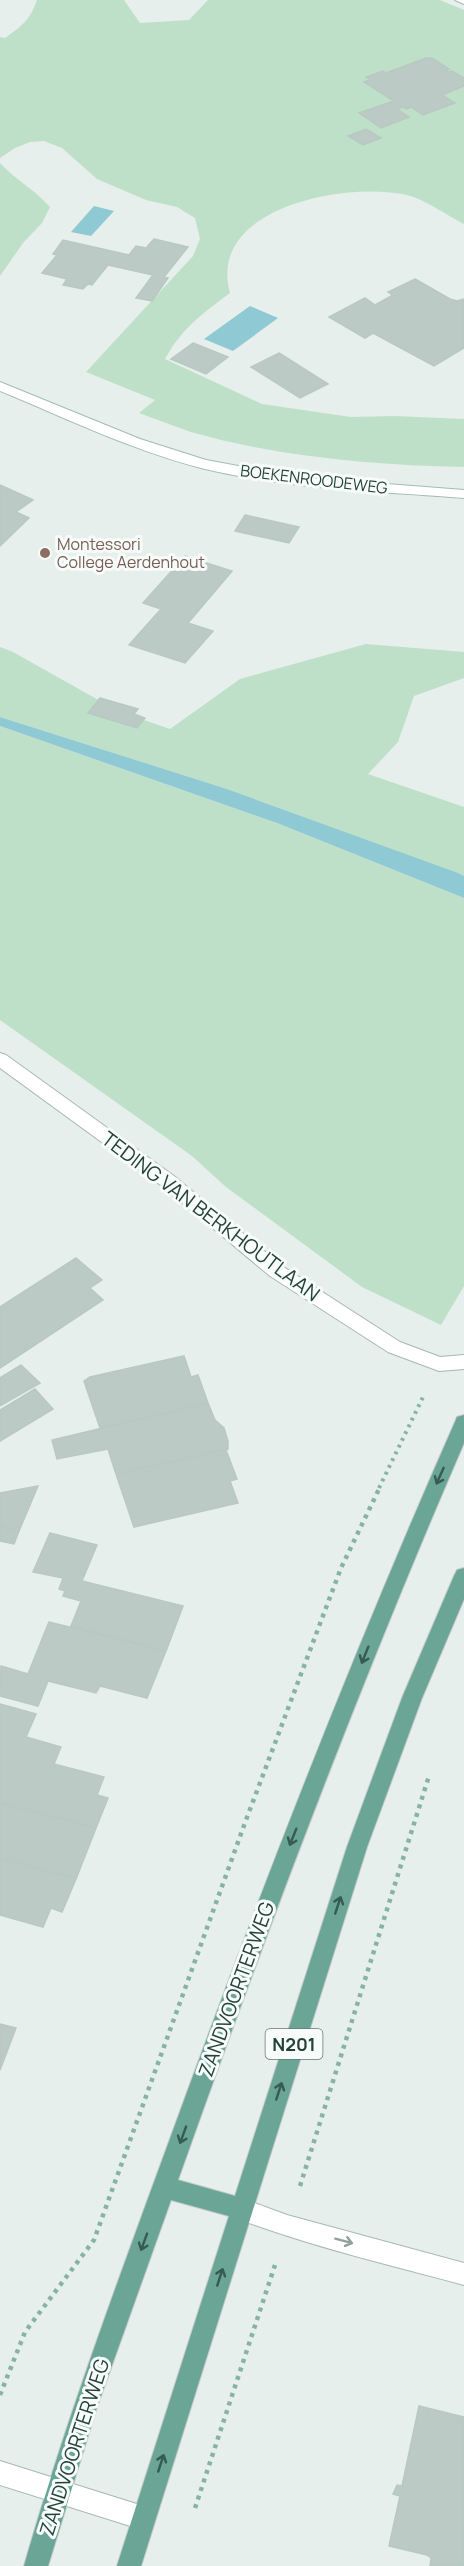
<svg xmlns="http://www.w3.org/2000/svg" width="464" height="2566" viewBox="0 0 464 2566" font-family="Manrope,sans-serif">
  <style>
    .green { fill: #bfe0c8 }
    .water { fill: #8ec9d4 }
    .building { fill: #bbcac4; stroke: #b8c9c2; stroke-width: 1.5 }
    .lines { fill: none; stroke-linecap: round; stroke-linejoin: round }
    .minor-casing { stroke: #a8b8b2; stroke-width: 2 }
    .tertiary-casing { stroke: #a8b8b2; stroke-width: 2 }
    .secondary-casing { stroke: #a4bbb3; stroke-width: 2 }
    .primary-casing { stroke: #c2cac8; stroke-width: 2 }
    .path-far1 { stroke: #86b3a5; stroke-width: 4; stroke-dasharray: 3 4.5; stroke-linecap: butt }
    .path { stroke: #86b3a5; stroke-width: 4.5; stroke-dasharray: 4 5; stroke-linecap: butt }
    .minor { fill: #fff; fill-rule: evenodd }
    .tertiary { fill: #fff; fill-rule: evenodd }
    .secondary { fill: #fff; fill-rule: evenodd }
    .primary { fill: #6aa596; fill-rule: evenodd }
    .oneway { stroke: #365b51 }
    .oneway2 { stroke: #92a09c }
    .education-dot { fill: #8d6e63; stroke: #f7fbf9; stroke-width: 2 }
    .labels { text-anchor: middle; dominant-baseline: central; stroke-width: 6; stroke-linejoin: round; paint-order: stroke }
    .far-street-label { font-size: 16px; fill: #24423a; stroke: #f7fbf9 }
    .far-education-label { font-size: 16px; fill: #785e54; stroke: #f7fbf9; text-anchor: start }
    .shield { fill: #f7fbf9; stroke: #637a73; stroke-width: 1.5 }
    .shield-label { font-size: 18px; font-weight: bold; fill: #24423a }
    .street-label { font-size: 20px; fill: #24423a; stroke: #f7fbf9 }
  </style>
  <rect width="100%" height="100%" fill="#e6efeb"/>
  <path class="green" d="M37,0H124L140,23L189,20L208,0H440L464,10V224C448,216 424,199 407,195C347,181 206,207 230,293C202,314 183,327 165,359L262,404L351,417L394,416L464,419V467C372,465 279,457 191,432C173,426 156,419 139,413L155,400L86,372L193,256L200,239L195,218L177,207L146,200L97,179L62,148L44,141L30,142L15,148L0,158V37L5,38C22,26 30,20 37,0Z
    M0,163C16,180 35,190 50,207L42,223L23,243L0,276Z
    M366,644L464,652V678L414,696L398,742L368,774L464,807V876L224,788L0,717V647L13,652L118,711L170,729L240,679Z
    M0,726L277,823L464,898V1286L441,1325L362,1287L226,1187L192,1156L0,1020Z"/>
  <path class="water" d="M94,206L114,211L91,236L71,232Z
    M250,306L278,318L233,351L204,339Z
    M0,717L224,788L458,873L464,876V898L277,823L0,726Z"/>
  <path class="building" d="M426,58H432L449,69L446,70L449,72L452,71L464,78V86L442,95L455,103L423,115L411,107L407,109L403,107L397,109L409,117L381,128L359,113L394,101L364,82L370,80L366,77L383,71L386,73Z
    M366,129L381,138L363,145L348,136Z
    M154,239L188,247L164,277L168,278L152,301L136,298L153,275L108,265L92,285L88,284L83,289L63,285L67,279L42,273L57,255L53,254L63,240L129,255L136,246L146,248Z
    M415,279L450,299L457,301L464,299V348L434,366L373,333L365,338L329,317L365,298L375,305L393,295L388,292Z
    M193,343L228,357L206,374L171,359Z
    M279,353L328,384L300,398L251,367Z
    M0,485L33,500L16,512L29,518L0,546Z
    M245,515L299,527L289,543L235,531Z
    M185,556L232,571L188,623L213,631L185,663L129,645L161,609L143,603Z
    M100,698L138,709L134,714L145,718L137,728L88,713Z
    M76,1258L102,1280L90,1288L103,1300L0,1368V1307Z
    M184,1356L191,1377L198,1375L208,1403L100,1428L84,1381L90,1377Z
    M21,1365L40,1383L0,1406V1378Z
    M35,1389L53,1409L0,1441V1410Z
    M208,1403L215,1420L224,1428L228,1441V1449L116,1474L108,1449L57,1459L52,1440Z
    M228,1449L226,1450L237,1479L230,1481L238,1503L134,1527L116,1474Z
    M38,1486L19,1531L0,1526V1493Z
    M0,1526L19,1531L14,1544L0,1541Z
    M50,1533L97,1545L82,1581L183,1606L166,1651L71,1626L81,1601L63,1596L65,1591L59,1589L63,1578L33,1572Z
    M49,1622L166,1651L147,1698L100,1686L96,1693L48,1681L38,1706L0,1696L1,1666L28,1674Z
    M0,1704L36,1714L26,1737L61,1747L54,1764L104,1777L97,1795L108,1798L96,1828L0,1803Z
    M0,1803L96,1828L76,1879L0,1858Z
    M0,1858L76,1879L62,1912L51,1908L43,1927L0,1915Z
    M0,2024L16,2028L0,2070Z
    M419,2406L464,2417V2566H430L431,2558L427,2555L389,2546L400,2496L393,2494L397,2485L402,2486Z"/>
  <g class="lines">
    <g class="minor-casing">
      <path id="minor" d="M455,0H464V4Z
        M0,1053L6,1055L174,1176L282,1266L400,1342L440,1357L464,1355V1369L439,1371L388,1352L270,1276L162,1186L0,1068Z
        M241,2198L287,2215L464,2263V2285C387,2264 308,2246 233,2217L230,2209L233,2201Z"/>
    </g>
    <g class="tertiary-casing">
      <path id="tertiary" d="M0,2461L143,2506L152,2509L155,2518L152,2527L143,2530L0,2485Z"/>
    </g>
    <g class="secondary-casing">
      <path id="secondary" d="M0,382L140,439L206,460L297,477L464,490V498C376,491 287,489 201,468C131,450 66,418 0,391Z"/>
    </g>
    <g class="primary-casing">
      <path id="primary" d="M464,1415V1443C359,1685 266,1932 178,2180L235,2196L347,1847L402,1698L454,1576L457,1570L464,1568V1599L422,1698L367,1847L141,2566H117L229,2216L171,2200L96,2410L48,2566H24C66,2420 119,2278 171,2136C259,1895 351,1657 455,1422L457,1417Z"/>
    </g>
    <path class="path-far1" d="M379,1488L423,1397"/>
    <path class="path" d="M300,2186L429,1776
      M0,2395L25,2332L94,2240L246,1820L341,1568L380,1487
      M195,2508L275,2265"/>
    <use href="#minor" class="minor"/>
    <use href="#tertiary" class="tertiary"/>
    <use href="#secondary" class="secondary"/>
    <use href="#primary" class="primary"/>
  </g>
  <defs><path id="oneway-shaft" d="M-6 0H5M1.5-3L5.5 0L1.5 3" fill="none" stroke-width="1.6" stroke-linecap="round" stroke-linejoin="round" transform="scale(1.5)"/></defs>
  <g class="oneway">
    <use href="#oneway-shaft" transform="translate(440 1476) rotate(114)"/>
    <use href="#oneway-shaft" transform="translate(365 1655) rotate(112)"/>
    <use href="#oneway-shaft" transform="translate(293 1837) rotate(112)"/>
    <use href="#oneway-shaft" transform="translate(338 1905) rotate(-72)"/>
    <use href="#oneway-shaft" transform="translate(279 2091) rotate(-72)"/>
    <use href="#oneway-shaft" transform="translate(183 2135) rotate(110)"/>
    <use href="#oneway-shaft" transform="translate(144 2242) rotate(110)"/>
    <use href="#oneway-shaft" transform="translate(220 2277) rotate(-72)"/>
    <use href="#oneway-shaft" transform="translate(161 2463) rotate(-72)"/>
  </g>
  <use class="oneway2" href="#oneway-shaft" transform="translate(344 2241) rotate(15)"/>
  <circle class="education-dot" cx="45" cy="553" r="6"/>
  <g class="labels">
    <g class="far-street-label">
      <text transform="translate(314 479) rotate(7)">BOEKENROODEWEG</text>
    </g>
    <g class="far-education-label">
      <text x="57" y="544">Montessori<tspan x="57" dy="18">College Aerdenhout</tspan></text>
    </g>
    <rect class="shield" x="265.5" y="2029" width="57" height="30" rx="4.5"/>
    <g class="shield-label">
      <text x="294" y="2044">N201</text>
    </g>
    <g class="street-label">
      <text transform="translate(211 1216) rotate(37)">TEDING VAN BERKHOUTLAAN</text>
      <text transform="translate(236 1989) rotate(-70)">ZANDVOORTERWEG</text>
      <text transform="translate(74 2447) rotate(-72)">ZANDVOORTERWEG</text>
    </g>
  </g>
</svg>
